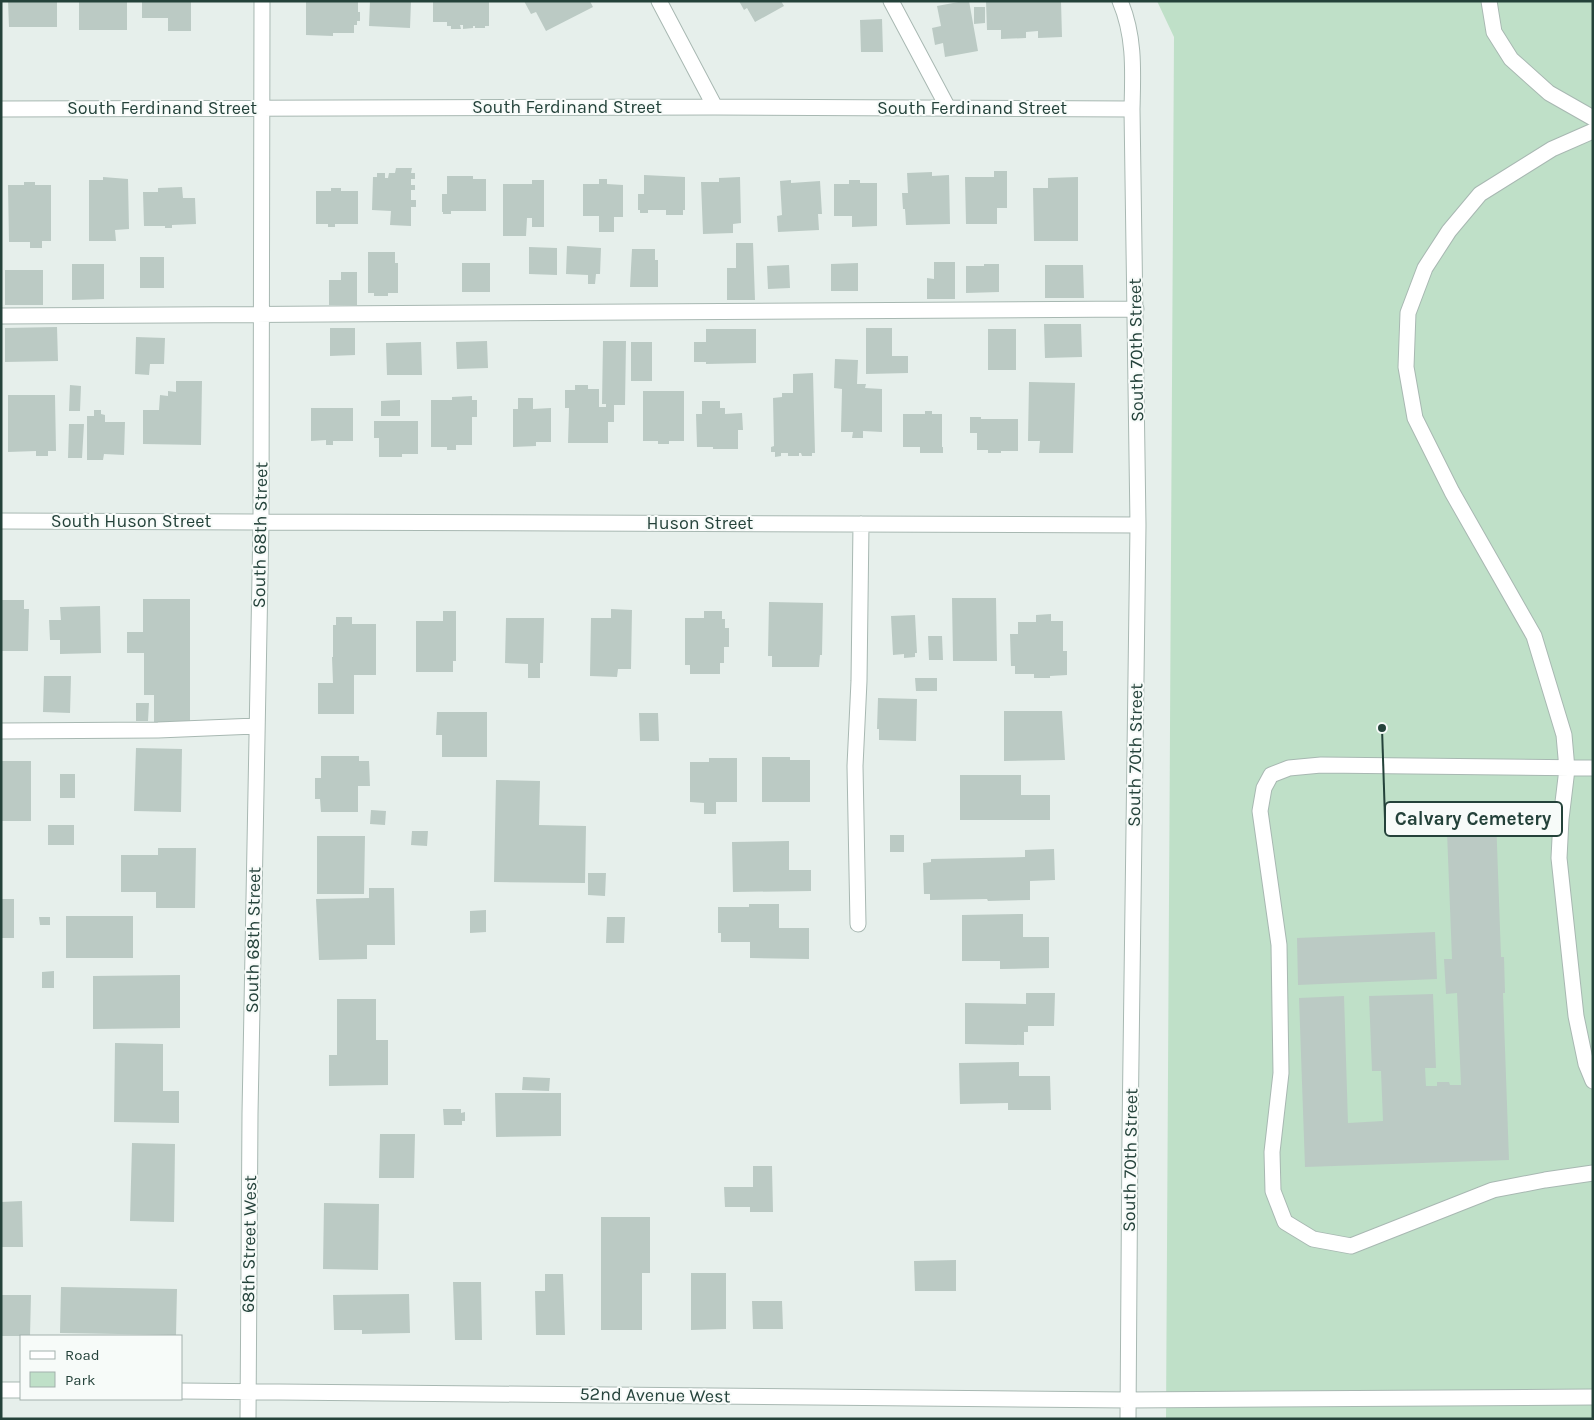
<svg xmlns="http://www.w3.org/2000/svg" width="1594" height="1420" viewBox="0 0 1594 1420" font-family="Karla,sans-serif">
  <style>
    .green { fill: #bfe0c8 }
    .building { fill: #bbcac4 }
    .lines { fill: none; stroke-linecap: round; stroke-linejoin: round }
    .minor-casing { stroke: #a8b8b2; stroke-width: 17 }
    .minor { stroke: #fff; stroke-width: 15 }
    .labels { text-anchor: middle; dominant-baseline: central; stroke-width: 4; stroke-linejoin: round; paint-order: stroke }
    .street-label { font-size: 18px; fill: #24423a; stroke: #f7fbf9 }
    .leader { fill: none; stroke: #24423a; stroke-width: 2 }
    .callout-dot { fill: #24423a; stroke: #f7fbf9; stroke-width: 2 }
    .callout { fill: #f7fbf9; stroke: #24423a; stroke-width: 2 }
    .callout-label { font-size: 19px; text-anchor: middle; font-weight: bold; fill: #24423a }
  </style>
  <rect width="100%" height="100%" fill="#e6efeb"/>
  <path class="green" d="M1157,1H1593V1419H1166L1174,37Z"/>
  <path class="building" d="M8,1H57V27H9Z
    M79,1H127V30H79Z
    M142,1H191V31H168V18H142Z
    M306,1H358V12H360V21H357V25H354V33H333V36L306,35Z
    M370,1H411L410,28L369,26Z
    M433,1H489V26H485V28H475V26H473V28L463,29V25H460L461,29H451V26H447V22H433Z
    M524,1H590L593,7L546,31L536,12L531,14Z
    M739,1H781L784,6L755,22L747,8L744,10Z
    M964,1H969L978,51L945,57L943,43L935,45L932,28L941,26L937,6Z
    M986,1H1061L1062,37L1038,38V31L1026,32V38L1001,39V30H987Z
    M974,7H985V23L974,24Z
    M882,19L883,52H861L860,20Z
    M396,168H412L411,173H415V179H411V185H415V190H411V200H416V207H411V226L390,225L391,211L372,210L373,177H377V173H385V178H388L389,173H395Z
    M994,171H1007V208H997V224H966L965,177H994Z
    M932,172V176L949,175L950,224L906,225L905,209H903L902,193H908L907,173Z
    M644,175L685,177V210H683V215H666V210H648V213H640V210H638V194H644Z
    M447,176H473V179H486V211H451V214H443V212H442V194H447Z
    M103,177L128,179L129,229L115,230L116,241H89V180H103Z
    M740,177L741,223L733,224V233L703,234L701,182H719V178Z
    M1078,177V241H1034L1033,188H1048V178Z
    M599,179H607V184L623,185V217H614V232H599V216H583V184H599Z
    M532,180H544V227H532V218H527L526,236H503V184H532Z
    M791,180V183L820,181L822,214H818L819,230L778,232L777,216L782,215L780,181Z
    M849,180H860V183H877V226L852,227V216H834V184H849Z
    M24,182H35V185H51V241H42V248H30V242H9L8,185H24Z
    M182,187L183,198H195L196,224L172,225V228H165V226H144L143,192H158V188Z
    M331,188H341V191H358V224H335V227H328V224H316V191H331Z
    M736,243H753L755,300H727V268H736Z
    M567,246L601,248L600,274H596L595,284H588V275L566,274Z
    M529,247L557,248V275L529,274Z
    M632,249H655V260H658V287H630Z
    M368,252H395V263H398V293H388V296H374V293H368Z
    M140,257H164V288H140Z
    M934,262H955V299H927V278L934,279Z
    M462,263H490V292H462Z
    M858,263V291H831V264Z
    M72,264H104V299L72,300Z
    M984,264H999V292L966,293V266H984Z
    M789,265L790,288L768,289L767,266Z
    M1045,265H1083L1084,298H1045Z
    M5,270H43V305H5Z
    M341,272H357V305H329V280H341Z
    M1044,324H1081L1082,357L1045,358Z
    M57,327L58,361L5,362V328Z
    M330,328H355V355L330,356Z
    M866,328H892V356H908V373L866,374Z
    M706,329H756V363L706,364V362H694V342H706Z
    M988,329H1016V370H988Z
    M136,337L165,338L164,364H150L149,375L135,374Z
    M487,341L488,368L457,369L456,342Z
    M603,341H626L625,405H614V422H608V443H568L569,408H565V390H575V385H588V389H599V407H606V404H602Z
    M421,342L422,375H387L386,343Z
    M631,342H652V381H631Z
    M835,359L858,360L857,384H866L865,388L882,389V432L863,431V438H852L853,432H841L842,389L834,388Z
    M813,373L815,453H812V456H802L801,453H799V456H788V453H781V456L775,457V452H771V447L774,446L773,398L782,397V393H793V374Z
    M176,381H202L201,445L143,444V410H159L160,395L168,396V391L176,392Z
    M1029,382L1075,383L1073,453H1039L1040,441H1028Z
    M70,385L81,386L80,411H69Z
    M643,391H684V441H669V444H658V441H643Z
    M8,395H55L56,451H48V456H36V451L8,452Z
    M472,396V400H477V417H472V445H456V450H447V447H431V400H452V397Z
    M518,398H533V409L551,408V442H536V446L513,447V409H518Z
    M400,400V416H381V401Z
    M702,401H720V408H725V414L742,413L743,430H738V449H713V447H697L696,414H702Z
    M311,408H353V441H333V445H326V440L311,441Z
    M94,410H101V414L105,415V422H125L124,455L104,454L103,460H87V416H94Z
    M925,411H932V414H942V447H943V453H920V447H903V414H925Z
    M970,417H981V419H1018V451H1001V453H988V450H977V433H970Z
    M374,421H418V454H402V457H379V438H374Z
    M69,424H84L82,458H68Z
    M952,598H996L997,661H953Z
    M143,599H190V724H154V695H144V653H127V632H143Z
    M1,600H24V609H29L28,651H1Z
    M769,602L823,603L822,655H820L819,667H772V656H768Z
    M100,606L101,653L60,654V640H50L49,620H61L60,607Z
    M611,609L632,610L631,669H618L617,677L590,676L591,618H611Z
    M443,611H456V661H453V672H416V621H443Z
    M704,611H722V619H725V628H729V647H724V663H720V674H690V665H685V618H704Z
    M1051,614V621H1063V651H1067V675L1050,676V678H1034V674H1015V666H1011L1010,634H1018V622H1036V615Z
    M915,615L917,653H915V657L904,658V654L893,655L891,616Z
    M336,617H352V624H376V675H354V714H318V683H333L332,657H333V625H336Z
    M506,618H544L543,663H540V678H528V664L505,663Z
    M928,636H942L943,660H929Z
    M44,676H71L70,713L43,712Z
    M915,678H937V691H916Z
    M878,698L917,699L916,741L879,740V729H877Z
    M136,703H149L148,721H136Z
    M1004,711H1062L1065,760L1004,761Z
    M437,712H487V757H442V735H436Z
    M639,713H658L659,741H640Z
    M136,748L182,749L181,812L134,811Z
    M321,756H359V761H369L370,786H358V812H321L320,799H315V778H321Z
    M762,757H790V760H810V802H762Z
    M709,758H737V802H716V814H704V803L690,802V762H709Z
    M1,761H31V821H1Z
    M60,774H75V798H60Z
    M960,775H1021V795H1050V820H960Z
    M496,780L540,781L539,825L586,826L585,883L494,882Z
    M371,810L386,811L385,825L370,824Z
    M1496,817L1501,957H1504L1505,993H1503L1509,1160L1305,1167L1299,998L1344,996L1348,1123L1383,1121L1381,1071H1372L1369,996L1433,994L1436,1068H1425L1426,1086H1437V1082H1449L1450,1085H1461L1457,993L1446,994L1444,959H1452L1447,832H1441L1440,819Z
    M48,825H74V845H48Z
    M412,831H428L427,846L411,845Z
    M890,835H904V852H890Z
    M317,836H365L364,894H317Z
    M789,841V870H811V891L733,892L732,842Z
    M158,848H196L195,908H156V892H121V855H158Z
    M1054,849L1055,880L1030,881V900L988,901L987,899L930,900V894H924L923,863L931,862V859L1025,857V850Z
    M588,873H606L605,896L588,895Z
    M369,888H394L395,945H367V959L319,960L316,899L369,898Z
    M1,899H14V938H1Z
    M749,904H779V928H809V959L750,958V942H721V933H718V907H749Z
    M486,910V932L470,933V911Z
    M1023,914V937H1049V968L1000,969V961H962V915Z
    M66,916H133V958H66Z
    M39,917H50V925H40Z
    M607,917H625L624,943H606Z
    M1435,932L1437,979L1298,985L1297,938Z
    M54,971V988H42V972Z
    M180,975V1028L93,1029V976Z
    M1026,993H1055L1054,1026H1028V1032H1024V1045L965,1044V1003L1026,1004Z
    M337,999H376V1040H388V1085L329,1086V1055H337Z
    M115,1043L163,1044V1091H179V1123L114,1122Z
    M1019,1062V1076H1050L1051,1110H1008V1103L960,1104L959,1063Z
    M523,1077L550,1078L549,1091L522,1090Z
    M495,1093H561V1136L496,1137Z
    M443,1109H461V1113L465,1112V1121H462V1125H444Z
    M380,1134H415L414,1178H379Z
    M132,1143L175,1144L174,1222L130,1221Z
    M753,1166H772L773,1212H750V1207H725L724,1187H753Z
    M22,1201L23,1247H1V1202Z
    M324,1203L379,1204L378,1270L323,1269Z
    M601,1217H650V1273H642V1330H601Z
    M956,1260V1291H915L914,1261Z
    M691,1273H726V1329L691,1330Z
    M545,1274H563L565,1335H536L535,1291H545Z
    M453,1282H481L482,1340H455Z
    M61,1287L177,1289L176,1335L60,1333Z
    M409,1294L410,1333L362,1334V1330H334L333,1295Z
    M1,1295H31L30,1336H1Z
    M752,1301H782L783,1329H753Z"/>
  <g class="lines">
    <g class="minor-casing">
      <path id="minor" d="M659,1L715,107
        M891,1L948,108
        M1120,1C1135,36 1133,72 1132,109L1138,525L1130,1133L1128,1419
        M1489,1L1494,32L1511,59L1549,93L1593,118
        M1,109L715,107L1132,109
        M1593,131L1552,149L1480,194L1449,231L1425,268L1408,313L1406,367L1415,418L1452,492L1534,636L1564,735L1567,769L1561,819L1559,858L1576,1016L1586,1064L1593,1081
        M1,316L1136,309
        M1,521L1138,525
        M1,731L158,730L257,726
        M1593,768L1321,765L1289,768L1271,775L1264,788L1260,811L1279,945L1281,1073L1272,1152L1273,1191L1285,1222L1313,1239L1351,1246L1493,1190L1545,1180L1593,1173
        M858,924L855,766L859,681L861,524
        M1,1390H21
        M181,1391L1128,1400L1593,1397
        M248,1419L250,1114L261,522L262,1"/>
    </g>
    <use href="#minor" class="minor"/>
  </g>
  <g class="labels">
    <g class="street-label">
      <text x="567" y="107">South Ferdinand Street</text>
      <text x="162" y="108">South Ferdinand Street</text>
      <text x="972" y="108">South Ferdinand Street</text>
      <text transform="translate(1136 350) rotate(-91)">South 70th Street</text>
      <text x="131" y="521">South Huson Street</text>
      <text x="700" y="523">Huson Street</text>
      <text transform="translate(260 535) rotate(-89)">South 68th Street</text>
      <text transform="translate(1135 755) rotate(-89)">South 70th Street</text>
      <text transform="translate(253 940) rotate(-89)">South 68th Street</text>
      <text transform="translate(1130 1160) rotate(-89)">South 70th Street</text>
      <text transform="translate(249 1244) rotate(-89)">68th Street West</text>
      <text transform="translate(655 1395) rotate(1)">52nd Avenue West</text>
    </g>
  </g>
  <path class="leader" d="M1382 728L1385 819"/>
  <circle class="callout-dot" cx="1382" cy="728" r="5"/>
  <rect class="callout" x="1385" y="802" width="177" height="34" rx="5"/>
  <g class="callout-label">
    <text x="1473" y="825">Calvary Cemetery</text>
  </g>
  <rect width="1594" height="1420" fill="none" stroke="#24423a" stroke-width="5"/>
  <rect x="20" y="1335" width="162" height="65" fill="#f7fbf9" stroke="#a3b1ad"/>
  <rect x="30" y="1351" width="25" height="8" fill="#ffffff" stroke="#a3b1ad"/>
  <text x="65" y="1360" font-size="15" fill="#24423a">Road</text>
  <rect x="30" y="1372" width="25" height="15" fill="#bfe0c8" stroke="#a3b1ad"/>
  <text x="65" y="1385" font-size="15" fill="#24423a">Park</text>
</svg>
